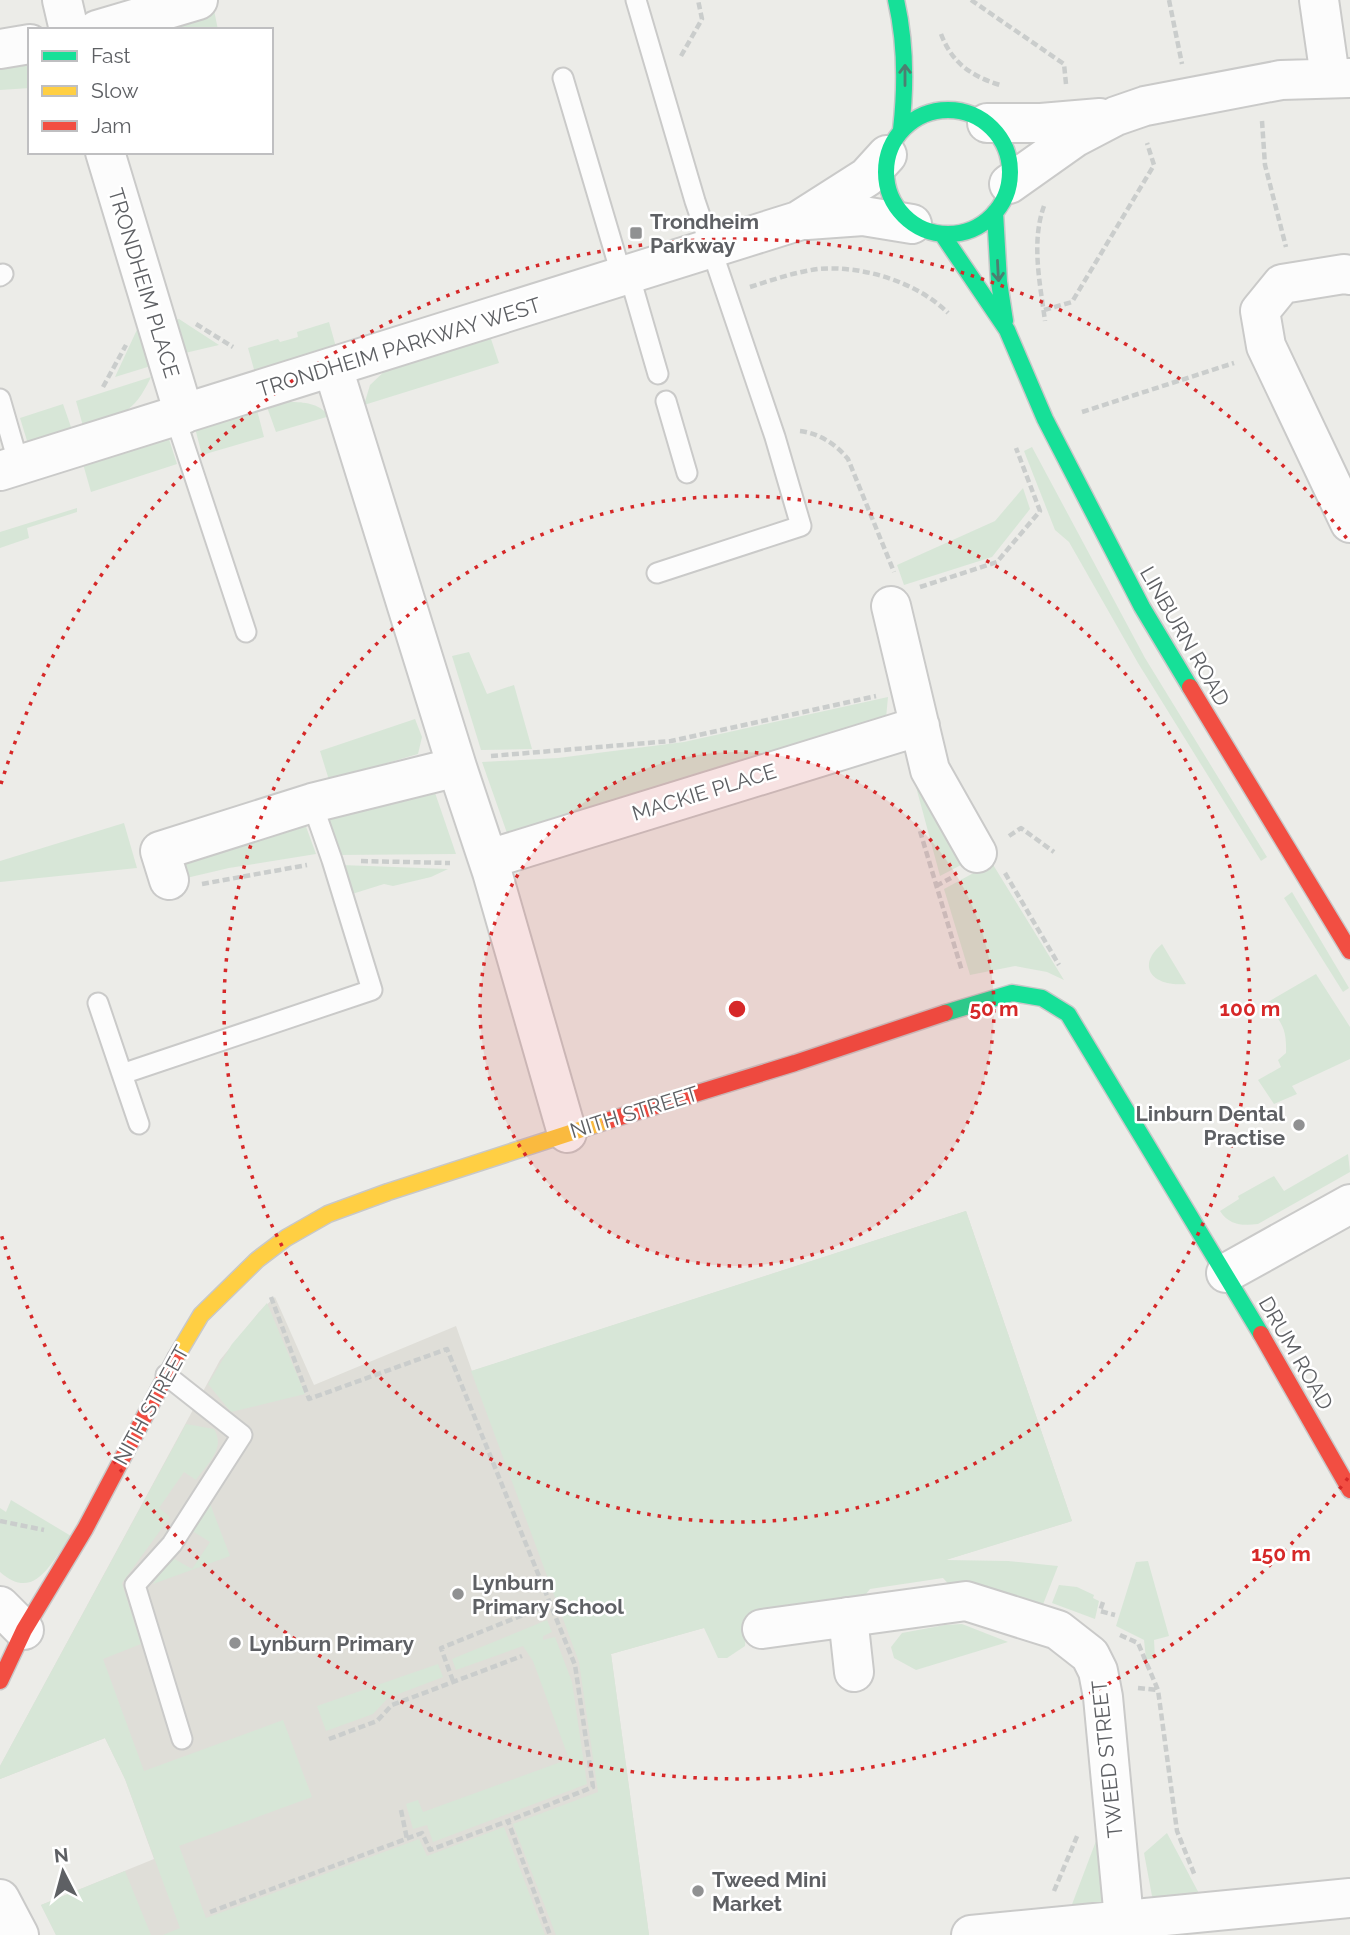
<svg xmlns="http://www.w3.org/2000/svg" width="1350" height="1935" viewBox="0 0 1350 1935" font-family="Raleway,sans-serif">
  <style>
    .education { fill: #dfded8 }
    .green { fill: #d7e6d7 }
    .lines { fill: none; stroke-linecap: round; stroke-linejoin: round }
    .lane-casing { stroke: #cacac9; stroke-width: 23 }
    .street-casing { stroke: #cacac9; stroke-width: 42 }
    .fast-casing { stroke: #c8c8c8; stroke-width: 19 }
    .slow-casing { stroke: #c8c8c8; stroke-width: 19 }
    .jam-casing { stroke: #c8c8c8; stroke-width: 19 }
    .path { stroke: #cacdcc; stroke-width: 4.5; stroke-dasharray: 7 3.5; stroke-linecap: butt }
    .lane { stroke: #fcfcfc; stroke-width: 19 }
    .street { stroke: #fcfcfc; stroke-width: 38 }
    .fast { stroke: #16e098; stroke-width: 16 }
    .slow { stroke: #ffcf43; stroke-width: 16 }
    .jam { stroke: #f24e42; stroke-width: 16 }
    .oneway { stroke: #4c8071 }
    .ring { fill: none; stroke: #d62828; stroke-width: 3.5; stroke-dasharray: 3.5 7 }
    .poi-dot { fill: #909192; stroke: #fff; stroke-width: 2.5 }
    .labels { text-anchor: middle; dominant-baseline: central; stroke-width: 5; stroke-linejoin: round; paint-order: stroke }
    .poi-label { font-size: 21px; font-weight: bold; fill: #5e6064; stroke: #fff; text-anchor: start }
    .street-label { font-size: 21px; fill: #5e6064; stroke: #fff }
    .centre { fill: #d62828; stroke: #fff; stroke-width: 3.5 }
    .ring-label { font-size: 21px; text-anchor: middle; font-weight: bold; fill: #d62828; stroke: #fff; stroke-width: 5; stroke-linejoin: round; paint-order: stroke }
  </style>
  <rect width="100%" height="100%" fill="#ecece8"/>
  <path class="education" d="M966,1211L1072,1521L942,1561L611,1654L649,1935H56L41,1905L154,1859L125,1779L105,1738L0,1779V1766L220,1360L259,1312L275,1297L314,1385L456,1326L472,1371Z"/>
  <path class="green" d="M214,10L218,30H152Z
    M30,59V88L0,90V61Z
    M179,319L219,345L185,353L174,320Z
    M141,321L154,365L115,377Z
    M329,322L336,347L255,373L248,348L278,339L280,342L298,337L297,332Z
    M490,336L499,363L364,405L370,385L390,366Z
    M151,377C133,415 121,415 83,426L76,401Z
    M288,402C306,402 317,403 330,416L276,432L267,407Z
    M63,404L72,430L28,444L20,418Z
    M257,410L264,437L202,455L195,428Z
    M168,436L177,464L91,492L83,464Z
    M1032,447L1145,658L1267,857L1261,861L1138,663L1069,542L1055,530L1024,451Z
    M1023,488L1030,509L992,557L904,585L897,565L995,521Z
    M77,508V512L27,528L29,538L0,548V532Z
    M469,652L487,694L514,685L532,749L481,750L452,656Z
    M888,697L886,718L507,833L482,762L558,758L684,742Z
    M415,719L422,737L418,754L329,780L320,751Z
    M915,783L961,865L940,876Z
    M432,784L456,854L337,855L328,825L329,814Z
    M304,821L316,854L229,868L182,879L181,872L185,863Z
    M124,823L137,868L0,882V861Z
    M992,863L1064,980L1047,972L1015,966L970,975L944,889Z
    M341,865L448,869L431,877L393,886L384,884L352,894Z
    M1292,892L1349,988L1343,992L1284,898Z
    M1162,944L1186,984C1155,987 1134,968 1162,944Z
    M1316,974L1350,1027V1059L1292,1086L1297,1094L1274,1104L1258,1080L1281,1067L1278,1060L1286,1053C1287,1025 1280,1024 1268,1002Z
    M1348,1154L1350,1172L1258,1224C1242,1226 1229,1225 1220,1211L1239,1199L1238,1196L1274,1176L1284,1191Z
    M966,1211L1072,1521L946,1560L1008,1561L1058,1566L1042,1607L955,1591L943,1578L870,1589L858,1604L746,1630L745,1646L727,1658H718L704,1628L611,1654L649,1935H556L513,1824L598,1792L579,1662L471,1371Z
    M267,1303L305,1394L231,1412L208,1384L232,1344Z
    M186,1424L214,1429C226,1449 207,1464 196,1480L184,1472L159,1508L170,1517L122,1583L141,1644L103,1659L144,1771L283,1720L312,1797L179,1846L206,1918L419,1839L427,1856L504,1827L545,1935H163L180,1928L125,1779L105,1738L0,1779V1766Z
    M11,1500L71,1536C51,1562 35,1603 0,1572V1508L6,1512Z
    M209,1501L230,1556L153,1584L171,1557L192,1569L210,1542L189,1529Z
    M1148,1561L1169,1636L1154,1640L1155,1659H1146L1144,1640L1116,1626L1136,1562Z
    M1059,1585L1077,1587L1094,1595L1093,1598L1099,1601L1095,1619L1052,1603Z
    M547,1620L552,1632L543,1636V1640L555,1637L572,1682L587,1784L433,1842L427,1825L413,1829L406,1804L418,1800L423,1812L569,1759L533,1661L523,1646L456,1670L452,1659Z
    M962,1624L1008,1642L916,1670L894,1658L891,1647L902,1633L945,1625Z
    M438,1664L443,1677L388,1698L373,1714L326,1731L317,1706Z
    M1167,1833L1203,1901L1156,1903L1152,1896L1144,1853Z
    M1111,1840L1117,1900L1068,1915L1096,1841Z
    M125,1871L151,1935H56L41,1905Z"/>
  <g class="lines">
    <g class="lane-casing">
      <path id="lane" d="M636,0L695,201L775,437L801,526L657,573
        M563,78L622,277
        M629,274L658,374
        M0,276L3,274
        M0,399L19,465
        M666,401L687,473
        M175,417L246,632
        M98,1003L122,1074L372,990L332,860L312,803
        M122,1074L139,1124
        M166,1375L242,1435L172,1544L135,1585L182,1739"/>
    </g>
    <g class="street-casing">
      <path id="street" d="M62,0L69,30
        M1319,0L1330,77
        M97,30L198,0
        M0,49L30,44
        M987,123H1041L1100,118
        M105,152L184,414
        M1009,184L1074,138L1116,116L1145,106L1281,80L1350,78
        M807,220L863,216L912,224
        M1350,275L1344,274L1282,284L1260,311L1266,346L1350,523
        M333,368L457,767L492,872L567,1133
        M0,471L798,221L867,177L887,155
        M891,606L930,770L977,853
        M489,859L920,726
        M169,880L160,851L312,803L457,767
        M1226,1273L1350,1204
        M0,1606L24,1630
        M848,1617L854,1672
        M762,1629L966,1601L1058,1630L1090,1655L1098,1671L1103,1697L1124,1919
        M0,1899L19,1935
        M971,1935L1350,1898"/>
    </g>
    <g class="fast-casing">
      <path id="fast" d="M896,0C906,43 906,86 901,130
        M886 172a62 62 0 1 1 124 0a62 62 0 1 1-124 0Z
        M995,212L999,282L1005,321
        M942,234L1007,330L1045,419L1142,607L1190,687
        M945,1013L1012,993L1042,998L1068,1014L1261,1334"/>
    </g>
    <g class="slow-casing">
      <path id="slow" d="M176,1357L201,1315L257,1260L286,1238L328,1214L388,1192L610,1120"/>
    </g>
    <g class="jam-casing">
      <path id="jam" d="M1190,687L1350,951
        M610,1120L795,1063L945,1013
        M1261,1334L1350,1490
        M0,1681L24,1630L85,1529L176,1357"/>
    </g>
    <path class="path" d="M971,0L1064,64L1066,84
      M1169,0L1182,64
      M941,34C952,63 971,76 1000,85
      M681,56L702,19L698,0
      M1262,121L1265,165L1286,247
      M1044,206C1031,242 1040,283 1045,321
      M750,287C772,280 795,272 818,269C862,265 917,282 948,313
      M1044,310L1072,302L1154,165L1147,143
      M196,324L233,347
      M103,387L126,345
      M1082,412L1234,363
      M800,431C818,433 836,444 848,459L894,572
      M920,587L997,562L1040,511L1016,448
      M491,756L671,741L876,696
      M920,831L962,971
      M1009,836L1021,828L1054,852
      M361,861L450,863
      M1005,873L1059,965
      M202,884L307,865
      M936,886L951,878
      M271,1297L309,1399L447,1349L575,1665L593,1787L508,1821L550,1935
      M0,1521L44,1530
      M1103,1602L1100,1611L1115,1615
      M1120,1635L1138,1643L1158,1690L1177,1831L1195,1876
      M453,1681L441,1648L550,1604
      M1138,1688L1157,1690
      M329,1739L377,1721L392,1705L522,1656
      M401,1810L407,1839
      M1054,1891L1078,1834
      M210,1912L422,1833L430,1850L508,1821"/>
    <use href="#lane" class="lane"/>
    <use href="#street" class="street"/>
    <use href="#fast" class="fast"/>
    <use href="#slow" class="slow"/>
    <use href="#jam" class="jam"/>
  </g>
  <defs><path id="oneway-shaft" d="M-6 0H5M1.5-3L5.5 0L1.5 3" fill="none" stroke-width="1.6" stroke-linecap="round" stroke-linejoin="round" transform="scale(1.75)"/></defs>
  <g class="oneway">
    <use href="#oneway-shaft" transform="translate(905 75) rotate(-90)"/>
    <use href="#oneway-shaft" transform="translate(998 271) rotate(87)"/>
  </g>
  <circle cx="737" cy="1009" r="257" fill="#d62828" fill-opacity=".12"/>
  <g class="ring">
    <circle cx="737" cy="1009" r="257"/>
    <circle cx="737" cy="1009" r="513"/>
    <path d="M1348 1478A770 770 0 0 1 1 1234M1 784A770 770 0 0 1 1348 540"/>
  </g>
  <g class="poi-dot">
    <rect x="629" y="226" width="14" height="14" rx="3.5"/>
    <circle cx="1299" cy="1125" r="7"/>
    <circle cx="458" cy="1594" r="7"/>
    <circle cx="235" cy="1643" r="7"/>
    <circle cx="698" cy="1891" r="7"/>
  </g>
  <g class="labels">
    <g class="poi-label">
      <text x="650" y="221">Trondheim<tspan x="650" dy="24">Parkway</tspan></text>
      <text x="1285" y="1113" text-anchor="end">Linburn Dental<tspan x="1285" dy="24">Practise</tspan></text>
      <text x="472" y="1582">Lynburn<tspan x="472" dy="24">Primary School</tspan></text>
      <text x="249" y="1643">Lynburn Primary</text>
      <text x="712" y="1879">Tweed Mini<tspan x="712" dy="24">Market</tspan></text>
    </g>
    <g class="street-label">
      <text transform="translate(144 283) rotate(73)">TRONDHEIM PLACE</text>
      <text transform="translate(399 347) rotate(-17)">TRONDHEIM PARKWAY WEST</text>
      <text transform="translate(1185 636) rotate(60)">LINBURN ROAD</text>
      <text transform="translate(704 792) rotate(-17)">MACKIE PLACE</text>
      <text transform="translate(634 1112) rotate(-17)">NITH STREET</text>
      <text transform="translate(1296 1353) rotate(60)">DRUM ROAD</text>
      <text transform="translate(151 1405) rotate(-61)">NITH STREET</text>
      <text transform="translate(1107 1759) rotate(-96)">TWEED STREET</text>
    </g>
  </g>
  <circle cx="737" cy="1009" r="10" class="centre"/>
  <g class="ring-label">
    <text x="994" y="1016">50 m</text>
    <text x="1250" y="1016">100 m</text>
    <text x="1281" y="1561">150 m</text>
  </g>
  <rect x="28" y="28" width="245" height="126" fill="#ffffff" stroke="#bfbfc1" stroke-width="2"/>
  <rect x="42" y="51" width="35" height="10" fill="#16e098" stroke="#bfbfc1" stroke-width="2"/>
  <text x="91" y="63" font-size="21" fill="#5e6064">Fast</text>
  <rect x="42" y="86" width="35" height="10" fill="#ffcf43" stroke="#bfbfc1" stroke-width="2"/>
  <text x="91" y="98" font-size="21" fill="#5e6064">Slow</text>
  <rect x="42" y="121" width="35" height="10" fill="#f24e42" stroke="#bfbfc1" stroke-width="2"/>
  <text x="91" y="133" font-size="21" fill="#5e6064">Jam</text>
  <g transform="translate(63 1872) rotate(354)" stroke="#ffffff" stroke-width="5" paint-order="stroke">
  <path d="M0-5L12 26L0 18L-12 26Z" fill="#5e6064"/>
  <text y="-10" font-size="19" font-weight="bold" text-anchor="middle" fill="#5e6064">N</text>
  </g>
</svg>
